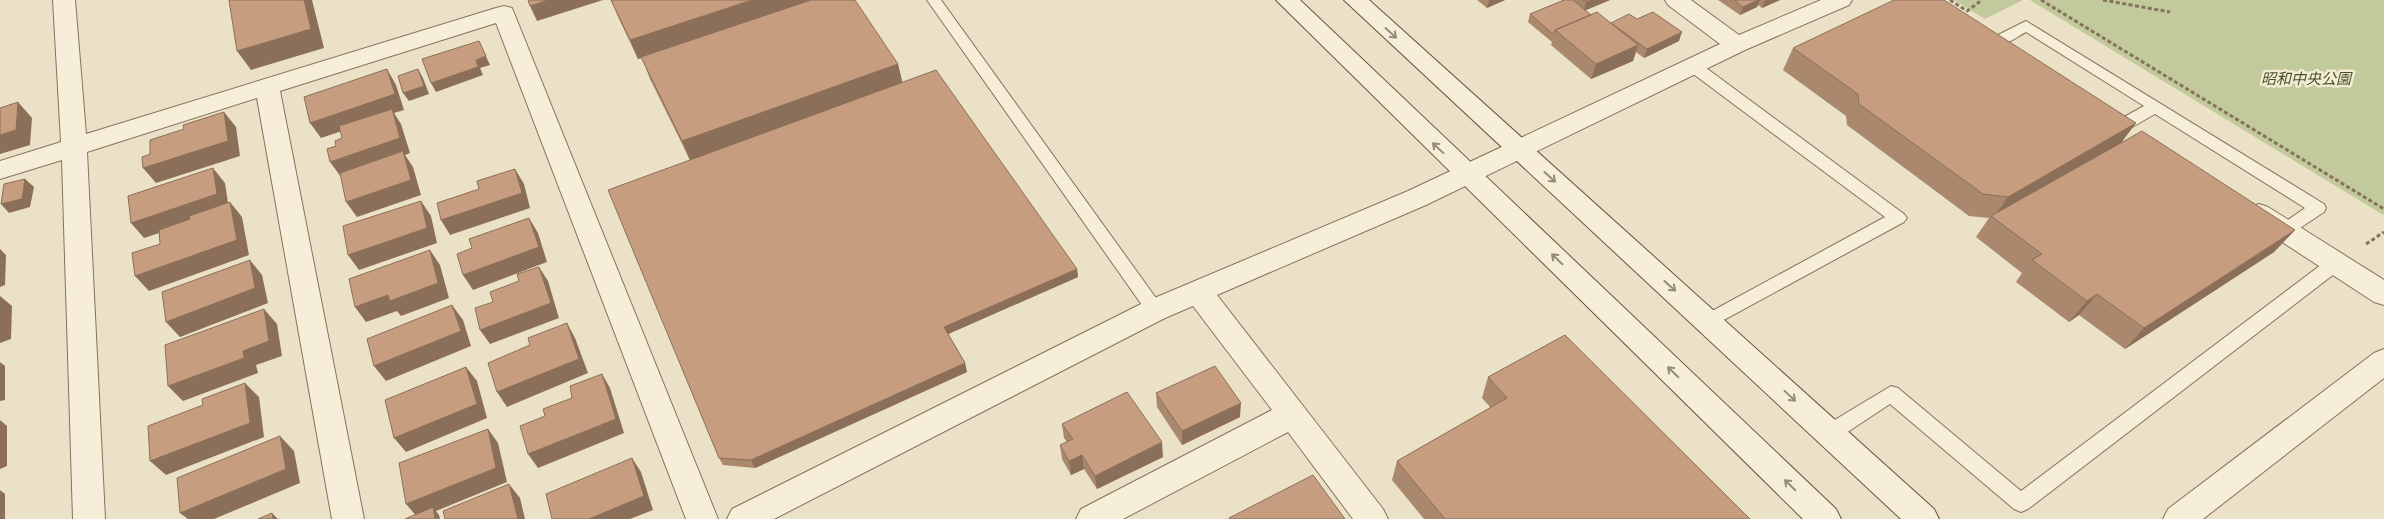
<svg xmlns="http://www.w3.org/2000/svg" width="2384" height="519" viewBox="0 0 2384 519" font-family="'Source Serif 4','Noto Sans JP',serif">
  <style>
    .green { fill: #c2c99b }
    .lines { fill: none; stroke-linecap: round; stroke-linejoin: round }
    .lane-casing { stroke: #85735d; stroke-width: 2 }
    .street-casing { stroke: #85735d; stroke-width: 2 }
    .secondary-casing { stroke: #675540; stroke-width: 2 }
    .path { stroke: #85735d; stroke-width: 3; stroke-dasharray: 4 2.5; stroke-linecap: butt }
    .lane { fill: #f6eed9; fill-rule: evenodd }
    .street { fill: #f6eed9; fill-rule: evenodd }
    .secondary { fill: #f6eed9; fill-rule: evenodd }
    .wall { fill: #aa886d }
    .shaded-wall { fill: #8b6f59 }
    .building { fill: #c69e7f; stroke: #8b6f59 }
    .oneway { stroke: #968c7c }
    .labels { text-anchor: middle; dominant-baseline: central; stroke-width: 5; stroke-linejoin: round; paint-order: stroke }
    .park-label { font-size: 15px; font-style: italic; fill: #465228; stroke: #f3ebd6 }
  </style>
  <rect width="100%" height="100%" fill="#ebe1c6"/>
  <path class="green" d="M1954,0H2023L1985,19Z
    M2030,0H2384V215L2380,213Z"/>
  <g class="lines">
    <g class="lane-casing">
      <path id="lane" d="M927,0H941L1161,305L1164,310L1161,315L1155,317L1149,315Z
        M2026,21L2324,204L2326,208L2324,212L2291,234L2285,236L2279,234L2276,230L2279,226L2305,208L2155,114L2127,130H2115L2113,126L2115,122L2144,106L2026,32C2015,38 2000,50 1988,46L1986,43L1988,40Z
        M1693,61L1698,62L1904,214L1907,218L1904,222L1709,328L1703,326L1700,321L1703,316L1885,217L1688,70L1685,66L1688,62Z
        M2336,256L2342,258L2345,263L2342,268L2028,509L2021,512L2014,509L1890,404L1837,439L1830,441L1823,439L1820,433L1823,427L1891,386L1898,388L2021,491L2330,258Z"/>
    </g>
    <g class="street-casing">
      <path id="street" d="M53,0H75L86,134L496,8L504,6L512,8L718,519H686L496,23L280,91L364,519H332L257,98L87,152L105,519H73L62,160L0,179V161L61,142Z
        M1665,0H1691L1739,35L1821,0H1852L1849,5L1745,50L1426,205L1217,295L1383,509L1388,519H1353L1288,432L1123,519H1076L1081,509L1272,410L1193,306L1165,318L774,519H727L732,509L1145,302L1408,191L1720,44L1668,5Z
        M2259,204L2268,207L2384,280V305L2374,302L2250,221L2246,214L2250,207Z
        M2384,349V378L2203,519H2163L2168,509L2374,353Z"/>
    </g>
    <g class="secondary-casing">
      <path id="secondary" d="M1276,0H1300L1836,509L1841,519H1803Z
        M1344,0H1369L1934,509L1939,519H1901Z"/>
    </g>
    <path class="path" d="M1950,0L1967,11L1982,0
      M2041,0L2384,209
      M2103,0L2170,12
      M2366,244L2384,232"/>
    <use href="#lane" class="lane"/>
    <use href="#street" class="street"/>
    <use href="#secondary" class="secondary"/>
  </g>
  <path class="wall" d="M611,0L898,64L902,82L1077,269L1078,277L948,334L965,363L967,372L755,468L723,465L719,458L690,160L650,79L642,58L638,59L619,19Z
    M1477,0H1505L1487,8Z
    M1564,0H1610L1585,10L1591,15L1611,23L1637,19L1679,41L1644,58L1636,52L1633,61L1591,79L1551,45L1552,42L1528,22L1530,14Z
    M1718,0H1780L1762,8L1758,5L1757,7L1740,15Z
    M1793,48L2136,123L2121,143L2295,230L2274,252L2125,349L2079,315L2069,322L2016,282L2022,273L1976,237L1989,218L1969,216L1847,125L1846,116L1783,70Z
    M1488,377L1750,519H1424L1392,480L1397,461L1491,408L1482,398Z
    M1156,393L1240,417L1182,445L1157,407Z
    M1062,424L1163,457L1097,489L1084,469L1071,475L1062,459L1060,445L1067,442L1064,438Z"/>
  <path class="shaded-wall" d="M304,0H312L324,48L251,70L237,51Z
    M548,0H603L537,21L530,6Z
    M752,0H816L638,59L630,40Z
    M1489,0H1505L1487,8Z
    M1592,0H1610L1584,11L1586,2Z
    M1758,0H1760L1757,7L1740,15L1743,7Z
    M1765,0H1780L1762,8Z
    M1682,32L1679,41L1644,58L1647,49Z
    M479,41L490,65L480,68L483,75L436,92L431,83L476,60Z
    M1638,45L1633,61L1591,79L1596,64Z
    M898,64L903,85L691,163L682,141Z
    M387,69L396,85L404,110L394,113L401,124L410,153L405,155L413,167L421,195L357,217L346,202L341,177L330,162L393,114L321,138L310,123Z
    M418,69L423,78L429,94L409,101L403,93Z
    M18,102L32,118L30,145L0,154V135Z
    M224,112L236,127L240,156L156,183L143,168Z
    M2136,123L2120,144L1993,218L2008,197Z
    M213,168L225,183L229,210L144,238L131,223Z
    M515,169L524,184L530,208L450,235L441,220Z
    M25,179L34,187L30,207L9,213L1,204Z
    M421,201L431,216L437,243L359,270L348,255Z
    M230,202L242,217L249,255L149,291L135,276Z
    M529,218L538,233L547,262L473,290L463,275Z
    M2295,230L2274,252L2125,349L2144,328Z
    M0,249L6,255L5,285L0,287Z
    M430,250L440,265L449,298L401,316L397,311L366,322L355,307Z
    M250,260L262,275L268,303L180,337L166,322Z
    M539,267L548,281L559,318L490,344L480,330Z
    M1077,269L1078,277L946,335L944,327Z
    M2097,294L2079,315L2069,322L2087,301Z
    M0,296L12,306L11,339L0,343Z
    M452,305L463,320L471,346L386,381L374,366Z
    M264,309L277,324L282,356L256,365L258,373L183,401L168,386L243,351Z
    M567,323L575,338L588,373L507,407L497,392Z
    M0,362L5,366V400L0,401Z
    M965,363L967,372L755,468L751,460Z
    M466,367L477,381L487,418L406,452L394,438Z
    M602,374L610,388L624,433L538,468L528,454Z
    M245,383L259,397L264,437L166,475L150,461Z
    M1241,403L1240,417L1182,445V431Z
    M0,420L7,426V466L0,469Z
    M488,429L498,443L507,482L436,511L439,515L440,519L418,518L406,504Z
    M280,436L294,451L300,483L214,519H188L180,513Z
    M1162,442L1163,457L1097,489L1095,476Z
    M1082,455L1084,469L1071,475L1069,461Z
    M632,458L641,472L653,510L630,519H589Z
    M509,484L520,498L525,519H518Z
    M0,490L5,494V519H0Z
    M272,513L278,519H273Z"/>
  <path class="building" d="M229,0H304L311,29L237,51Z
    M528,0H548L530,6Z
    M611,0H752L630,40Z
    M811,0H855L898,64L682,141L641,57Z
    M1564,0H1573L1591,15L1555,30L1553,34L1530,14Z
    M1583,0H1592L1586,2Z
    M1734,0H1758L1743,7Z
    M1894,0H1944L2136,123L2008,197L1983,194L1859,104L1858,94L1793,48Z
    M1597,12L1638,45L1596,64L1555,30Z
    M1653,12L1682,32L1647,49L1611,23L1629,14L1637,19Z
    M479,41L486,56L476,60L478,67L431,83L422,59Z
    M387,69L395,94L310,123L304,97Z
    M418,69L424,86L403,93L398,76Z
    M936,70L1077,269L944,327L965,363L751,460L719,458L608,190Z
    M18,102L16,130L0,135V108Z
    M392,109L400,138L330,162L327,149L336,146L335,141L342,138L339,126Z
    M224,112L228,141L143,168L142,157L150,154V140L184,129L183,125Z
    M2142,131L2295,230L2144,328L2097,294L2087,301L2032,260L2042,254L1991,216Z
    M403,151L411,180L346,202L340,173Z
    M213,168L217,194L131,223L128,196Z
    M515,169L522,193L441,220L437,203L479,189L477,181Z
    M25,179L22,199L1,204L4,184Z
    M421,201L427,228L348,255L343,226Z
    M230,202L237,240L135,276L132,253L160,244L159,230L190,219L189,216Z
    M529,218L539,247L463,275L457,254L472,248L469,239Z
    M430,250L438,283L390,301L388,295L355,307L349,279Z
    M250,260L255,288L166,322L162,292Z
    M539,267L551,303L480,330L475,308L493,302L490,292L519,281L517,274Z
    M452,305L461,331L374,366L367,339Z
    M264,309L269,341L243,351L244,358L168,386L165,345Z
    M567,323L579,359L497,392L488,363L530,345L528,338Z
    M1565,335L1750,519H1445L1397,461L1507,398L1488,377Z
    M1215,366L1241,403L1182,431L1156,393Z
    M466,367L477,404L394,438L385,400Z
    M602,374L616,419L528,454L520,426L545,416L543,409L572,398L570,386Z
    M245,383L250,423L150,461L148,426L203,405L202,399Z
    M1127,392L1162,442L1095,476L1082,455L1069,461L1060,445L1073,439L1062,424Z
    M488,429L496,468L406,504L399,463Z
    M280,436L286,469L180,513L177,478Z
    M632,458L644,496L589,519H552L546,494Z
    M1313,475L1345,519H1230L1229,518Z
    M509,484L518,519H445L443,511Z
    M433,507L435,519H405Z
    M272,513L273,519H258Z"/>
  <defs><path id="oneway-shaft" d="M-6 0H5M1.5-3L5.5 0L1.5 3" fill="none" stroke-width="1.6" stroke-linecap="round" stroke-linejoin="round" transform="scale(1.25)"/></defs>
  <g class="oneway">
    <use href="#oneway-shaft" transform="translate(1391 33) rotate(42)"/>
    <use href="#oneway-shaft" transform="translate(1438 148) rotate(-137)"/>
    <use href="#oneway-shaft" transform="translate(1550 177) rotate(42)"/>
    <use href="#oneway-shaft" transform="translate(1557 259) rotate(-136)"/>
    <use href="#oneway-shaft" transform="translate(1670 286) rotate(42)"/>
    <use href="#oneway-shaft" transform="translate(1673 372) rotate(-136)"/>
    <use href="#oneway-shaft" transform="translate(1790 396) rotate(43)"/>
    <use href="#oneway-shaft" transform="translate(1790 485) rotate(-136)"/>
  </g>
  <g class="labels">
    <g class="park-label">
      <text x="2306" y="78">昭和中央公園</text>
    </g>
  </g>
</svg>
